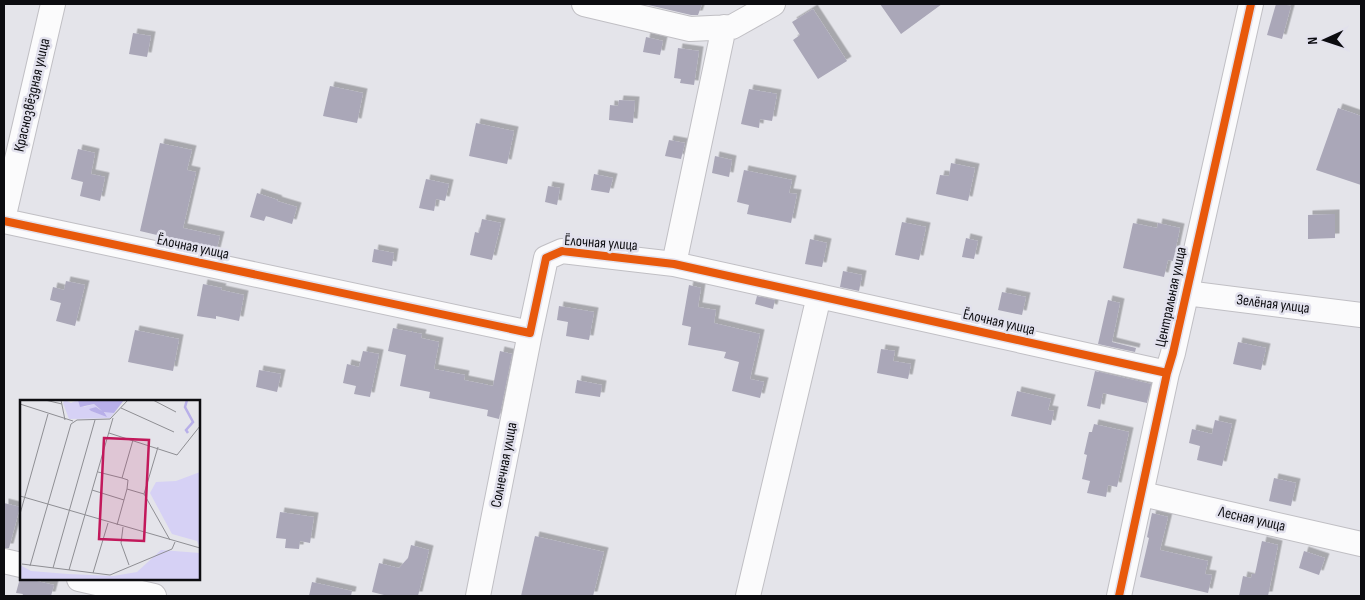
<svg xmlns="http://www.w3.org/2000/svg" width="1365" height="600" viewBox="0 0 1365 600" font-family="'Sofia Sans Condensed',sans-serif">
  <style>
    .building { fill: #aaa7b8; filter: url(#shadow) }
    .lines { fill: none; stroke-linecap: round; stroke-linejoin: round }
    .minor-casing { stroke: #c0bfc4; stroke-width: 26 }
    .minor { stroke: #fbfbfc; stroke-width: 24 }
    .cycleway-casing { stroke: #e2e1ed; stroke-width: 11 }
    .cycleway { stroke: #e8590c; stroke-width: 8 }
    .labels { text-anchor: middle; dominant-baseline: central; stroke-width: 5; stroke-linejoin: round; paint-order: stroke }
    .street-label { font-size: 15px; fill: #0c0c10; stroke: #e2e1ed }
    .inset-river { fill: none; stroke: #b8afe9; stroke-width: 2.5 }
    .inset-road { fill: none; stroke: #8e8e93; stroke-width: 1 }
    .view { fill: #c2185b; fill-opacity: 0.15; stroke: #c2185b; stroke-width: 2.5 }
    .inset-edge { fill: none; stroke: #0c0c10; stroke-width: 2.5 }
  </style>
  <defs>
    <filter id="shadow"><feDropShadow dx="4.5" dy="-4.5" stdDeviation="0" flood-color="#0004"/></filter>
  </defs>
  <rect width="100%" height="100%" fill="#e4e4ea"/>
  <path class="building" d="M644,4H702L698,15H691Z
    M880,4H942L901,34Z
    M1276,4H1282L1291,6L1282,39L1267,35Z
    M813,9L847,61L818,79L793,40L800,35L792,22Z
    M133,33L151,36L147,57L129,54Z
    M646,37L663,41L660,55L643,52Z
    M678,48L699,51L694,85L680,83L681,79L674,78Z
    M330,86L363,93L357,123L323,116Z
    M749,89L777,94L772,121L760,119L759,128L741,124Z
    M619,100L635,101L633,123L609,120L610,105L618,106Z
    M1338,108L1361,116V185L1316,170Z
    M476,123L514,131L507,164L469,156Z
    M669,140L685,143L681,159L665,156Z
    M160,143L192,150L187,170L196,172L183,228L220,236L216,252L194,247L195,244L140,231Z
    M78,149L95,153L91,174L105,177L100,201L80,196L83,182L71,179Z
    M715,156L732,160L729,177L712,173Z
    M951,163L975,168L968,201L936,194L940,175L949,176Z
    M744,170L792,180L789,193L797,194L791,223L747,214L749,205L737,202Z
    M594,174L613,178L609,193L591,190Z
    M426,179L449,184L445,201L436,199L434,211L419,208Z
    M548,186L560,188L557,205L545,202Z
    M257,193L278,200L277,201L297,207L292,224L266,216L264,221L250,217Z
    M1335,214V238L1308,239V215Z
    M482,219L501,223L492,260L470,255L475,232L479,233Z
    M902,222L926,227L919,260L895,255Z
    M1133,223L1157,228L1158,223L1180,228L1173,261L1168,260L1164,277L1123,268Z
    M966,238L978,241L974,259L962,257Z
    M810,239L827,243L822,267L805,264Z
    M374,249L394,253L392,266L372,262Z
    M843,271L862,275L859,291L840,287Z
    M66,281L85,285L75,326L56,321L61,303L50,300L53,287L64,290Z
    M203,284L222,288L221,290L244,295L239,321L216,316V319L197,316Z
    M689,285L701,288L698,307L716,310L714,323L760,334L750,379L764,382L760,398L732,391L739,362L724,358L726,352L688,345L691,327L682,325Z
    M1002,292L1026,297L1022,315L998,310Z
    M757,296L775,300L773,309L755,304Z
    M1108,300L1120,303L1112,342L1136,348L1135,352L1098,344Z
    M559,306L594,312L589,340L566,336L568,322L557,320Z
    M393,328L422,334L421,338L439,342L434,369L465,375L464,380L493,386L500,351L512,354L499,419L487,416L488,410L429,398L430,392L400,386L406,355L388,351Z
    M135,330L179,339L173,371L128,362Z
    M1238,342L1266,348L1261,370L1233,364Z
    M881,349L895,351L893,361L911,364L908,379L877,373Z
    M363,351L379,354L370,397L354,394L356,386L343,383L347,364L359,367Z
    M259,370L281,374L277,392L256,387Z
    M1095,371L1151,384L1147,403L1103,393L1100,409L1087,406Z
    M577,380L602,385L600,397L575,393Z
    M1017,391L1051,399L1048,410L1054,411L1051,425L1011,416Z
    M1215,420L1232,424L1222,466L1197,460L1200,446L1189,443L1192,429L1212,434Z
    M1094,424L1129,432L1117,487L1108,485L1106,497L1087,493L1090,481L1082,479L1087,455L1084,454L1089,432H1092Z
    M1274,478L1296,483L1291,506L1269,501Z
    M4,503L20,507L9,548H4Z
    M280,512L314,517L310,543L300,541L299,549L285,548L286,539L276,538Z
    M1152,513L1168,517L1160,550L1208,561L1205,574L1212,575L1208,593L1140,577L1149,538L1147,537Z
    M535,536L604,552L593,596H521Z
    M1262,541L1278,545L1268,596H1239L1243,576L1251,578L1252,574H1255Z
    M411,545L429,550L418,596H388L372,592L379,563L399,568L408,558Z
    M1304,551L1325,558L1319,575L1299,568Z
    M20,578L28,579L54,585L51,596H22L23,594L16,593Z
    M312,582L352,591L351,596H309Z"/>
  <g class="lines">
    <g class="minor-casing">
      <path id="minor" d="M584,4L690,29L732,27L773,4
        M4,215L53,4
        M4,221L530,333L546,258L562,251L674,264L1167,373
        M674,264L724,27
        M1186,293L1361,315
        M1142,494L1361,544
        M4,561L21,565
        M79,579L154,596
        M478,596L530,333
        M748,596L819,296
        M1119,596L1167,373L1173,353L1251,4"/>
    </g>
    <use href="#minor" class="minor"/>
    <g class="cycleway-casing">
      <path id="cycleway" d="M4,221L530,333L546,258L562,251L674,264L1167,373
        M1119,596L1167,373L1173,353L1251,4"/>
    </g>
    <use href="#cycleway" class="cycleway"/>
  </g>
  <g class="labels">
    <g class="street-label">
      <text transform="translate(32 95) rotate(-77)">Краснозвёздная улица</text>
      <text transform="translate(601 243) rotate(4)">Ёлочная улица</text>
      <text transform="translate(193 247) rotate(12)">Ёлочная улица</text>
      <text transform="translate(1171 297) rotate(-78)">Центральная улица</text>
      <text transform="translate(1273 304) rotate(7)">Зелёная улица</text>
      <text transform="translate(999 322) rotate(13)">Ёлочная улица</text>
      <text transform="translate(504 465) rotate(-79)">Солнечная улица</text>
      <text transform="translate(1252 519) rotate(13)">Лесная улица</text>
    </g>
  </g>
  <g transform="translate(20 400)">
    <rect width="180" height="180" fill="#e4e4ea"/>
    <path d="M45,0L51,3L58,0L64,7L74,4L82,12L76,7L71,11L83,15L86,11L94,13L90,18L49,19L43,3ZM180,72V148L177,141L152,134L130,93L136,82L156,81ZM141,150L180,153V180H0V165L11,171L48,174L93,176L117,172Z" fill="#d6d1f5"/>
    <path d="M58,0H104L94,13L84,12L87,17L71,11L69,9L76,7L82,11L74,4L60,7Z" fill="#b8afe9"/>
    <path class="inset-river" d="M167,0L165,7L173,22L166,30L168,33"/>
    <path class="inset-road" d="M25,0L42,4M41,0L45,20M133,0L156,12M0,4L53,21M101,8L154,32M89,33L157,55L180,26M138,47L124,94L150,140M78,72L102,78M107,89L124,94M72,90L104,100M0,96L180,148M0,114L28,14M97,125L107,89L108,80L102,78L113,40M103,127L101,143L109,165M2,164L90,175L152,149L155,142M10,166L51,24L57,20L90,19L108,0M33,168L75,20M49,170L93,18M73,173L88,123"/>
    <path class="view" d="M84,38L129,40L124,141L79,139Z"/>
    <rect width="180" height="180" class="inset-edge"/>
  </g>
  <rect width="1365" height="600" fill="none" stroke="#0c0c10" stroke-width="10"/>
  <g transform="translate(1325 40) rotate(267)" stroke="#e2e1ed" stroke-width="4" paint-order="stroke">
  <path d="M0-4L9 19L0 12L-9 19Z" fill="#0c0c10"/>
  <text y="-8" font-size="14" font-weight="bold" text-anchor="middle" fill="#0c0c10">N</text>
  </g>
</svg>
